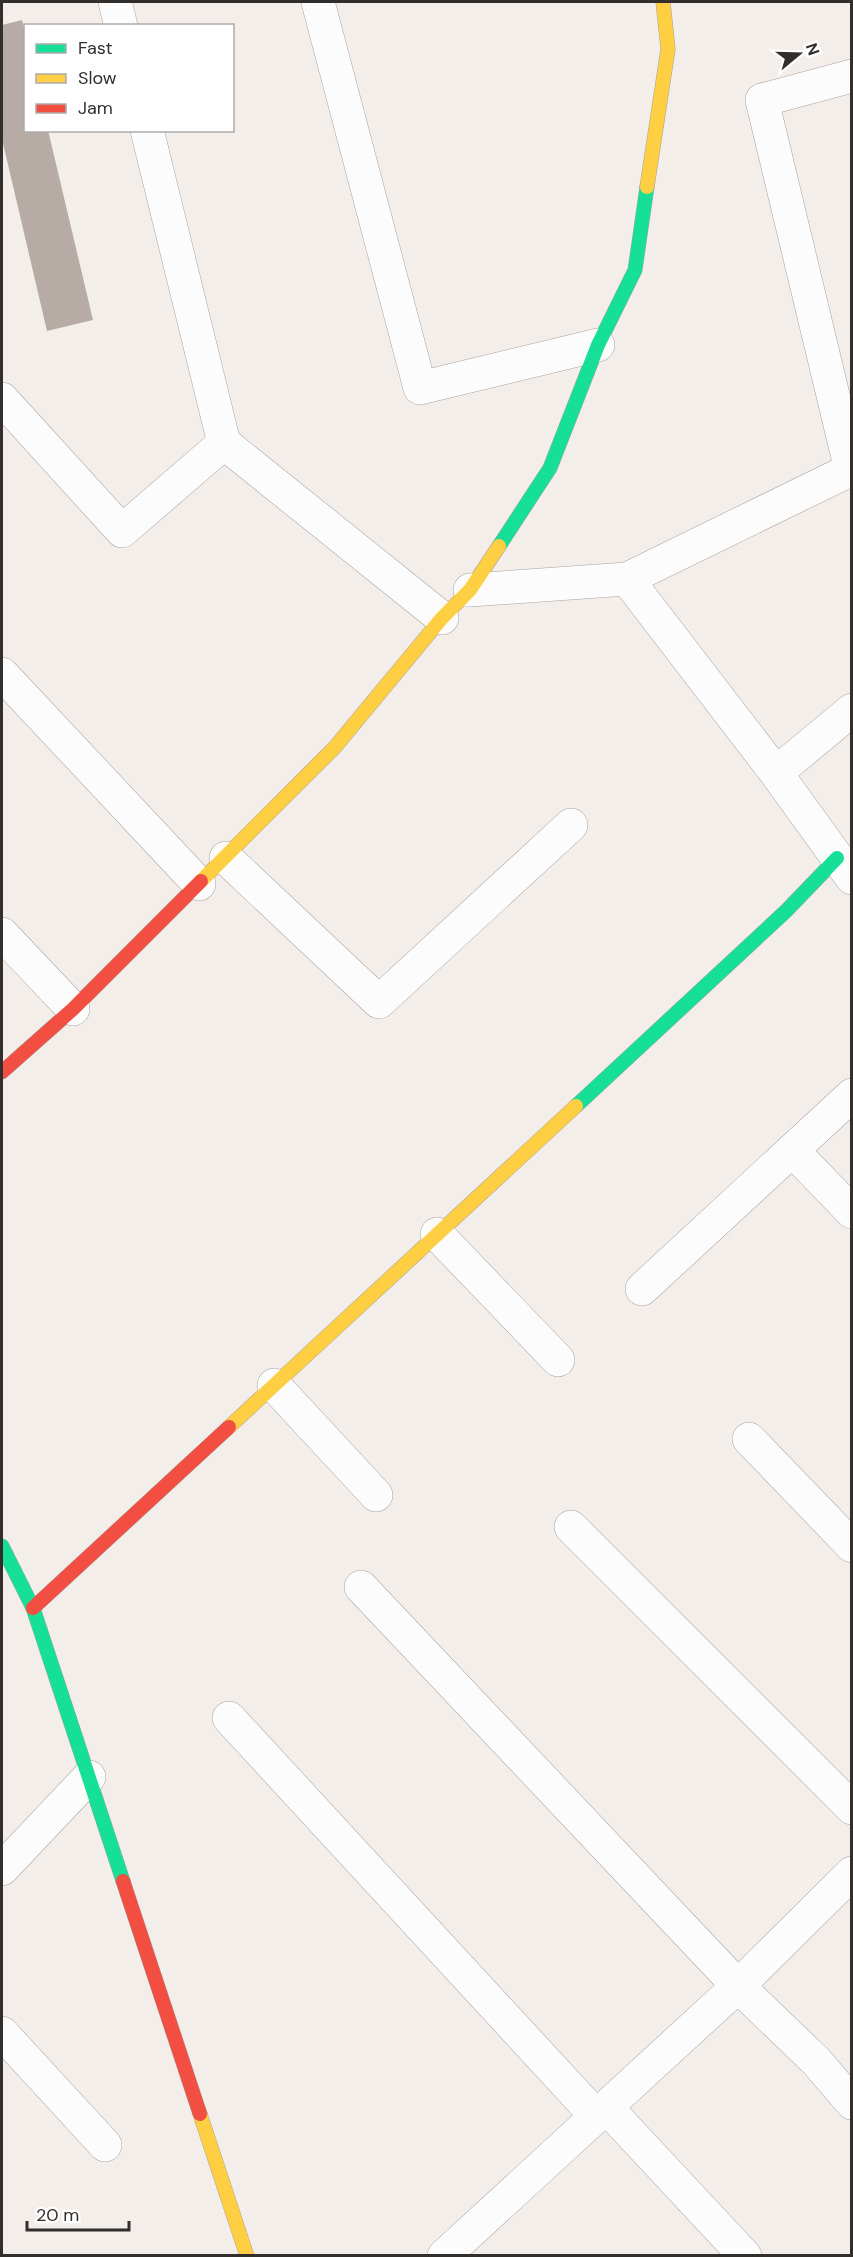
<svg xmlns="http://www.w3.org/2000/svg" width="853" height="2257" viewBox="0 0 853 2257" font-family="'DM Sans',sans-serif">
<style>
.building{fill:#b6aba5}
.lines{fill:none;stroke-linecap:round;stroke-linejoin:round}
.street-casing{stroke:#a8a3a0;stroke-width:34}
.fast-casing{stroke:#a8a3a0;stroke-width:15}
.slow-casing{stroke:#a8a3a0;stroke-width:15}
.jam-casing{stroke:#a8a3a0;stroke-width:15}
.street{stroke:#fdfcfc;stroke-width:33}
.fast{stroke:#16e098;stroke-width:14}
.slow{stroke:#ffcf43;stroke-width:14}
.jam{stroke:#f24e42;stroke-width:14}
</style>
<rect width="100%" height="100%" fill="#f4eeea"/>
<!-- building -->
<path class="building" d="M22 20 26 37V130H48L93 320 47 331 2 139V25Z"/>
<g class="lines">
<!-- street casing -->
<g class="street-casing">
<path id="street" d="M115 2 121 26
M318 2 420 388 598 345
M147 130 224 443 442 618
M2 399 122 531 224 443
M851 470 762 100 852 76
M627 579 776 773 852 878
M470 590 627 579 852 469
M2 674 199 884
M776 773 852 710
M226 858 379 1002 571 825
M2 934 73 1009
M792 1150 852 1212
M437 1234 558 1360
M642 1289 852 1095
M274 1385 376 1495
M749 1439 852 1546
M571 1527 852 1808
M361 1587 738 1986 816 2061 852 2103
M229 1718 596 2116
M2 1869 89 1777
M2 2033 105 2145
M606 2107 745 2256
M444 2256 738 1986 852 1873"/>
</g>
<!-- fast casing -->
<g class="fast-casing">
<path id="fast" d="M499 546 550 468 598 345 635 270 647 187
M576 1106 786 911 837 858
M2 1546 33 1608 123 1881"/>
</g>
<!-- slow casing -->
<g class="slow-casing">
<path id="slow" d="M647 187 668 49 663 2
M201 881 335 747 442 618 470 590 499 546
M229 1427 576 1106
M200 2114 247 2256"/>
</g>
<!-- jam casing -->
<g class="jam-casing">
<path id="jam" d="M2 1072 73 1009 201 881
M33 1608 229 1427
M123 1881 200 2114"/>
</g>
<!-- street -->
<use href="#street" class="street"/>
<!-- fast -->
<use href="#fast" class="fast"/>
<!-- slow -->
<use href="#slow" class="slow"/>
<!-- jam -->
<use href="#jam" class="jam"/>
</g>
<!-- border -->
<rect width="853" height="2257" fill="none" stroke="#322e2c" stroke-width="6"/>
<!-- legend -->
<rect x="24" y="24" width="210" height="108" fill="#ffffff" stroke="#adabab" stroke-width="1.5"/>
<rect x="36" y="44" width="30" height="9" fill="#16e098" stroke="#adabab" stroke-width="1.5"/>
<text x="78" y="54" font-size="18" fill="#322e2c">Fast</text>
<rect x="36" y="74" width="30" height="9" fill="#ffcf43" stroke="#adabab" stroke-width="1.5"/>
<text x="78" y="84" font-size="18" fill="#322e2c">Slow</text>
<rect x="36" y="104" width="30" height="9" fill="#f24e42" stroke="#adabab" stroke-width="1.5"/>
<text x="78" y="114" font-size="18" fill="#322e2c">Jam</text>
<!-- north arrow -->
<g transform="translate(799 54) rotate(71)" stroke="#ffffff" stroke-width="4.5" paint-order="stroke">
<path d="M0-4.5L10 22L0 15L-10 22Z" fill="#322e2c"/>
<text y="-9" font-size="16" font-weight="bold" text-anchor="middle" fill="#322e2c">N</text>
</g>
<!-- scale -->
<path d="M27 2221v9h102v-9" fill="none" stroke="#322e2c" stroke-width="3"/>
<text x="36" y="2221" font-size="18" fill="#322e2c" stroke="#ffffff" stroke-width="4.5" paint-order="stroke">20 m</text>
</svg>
